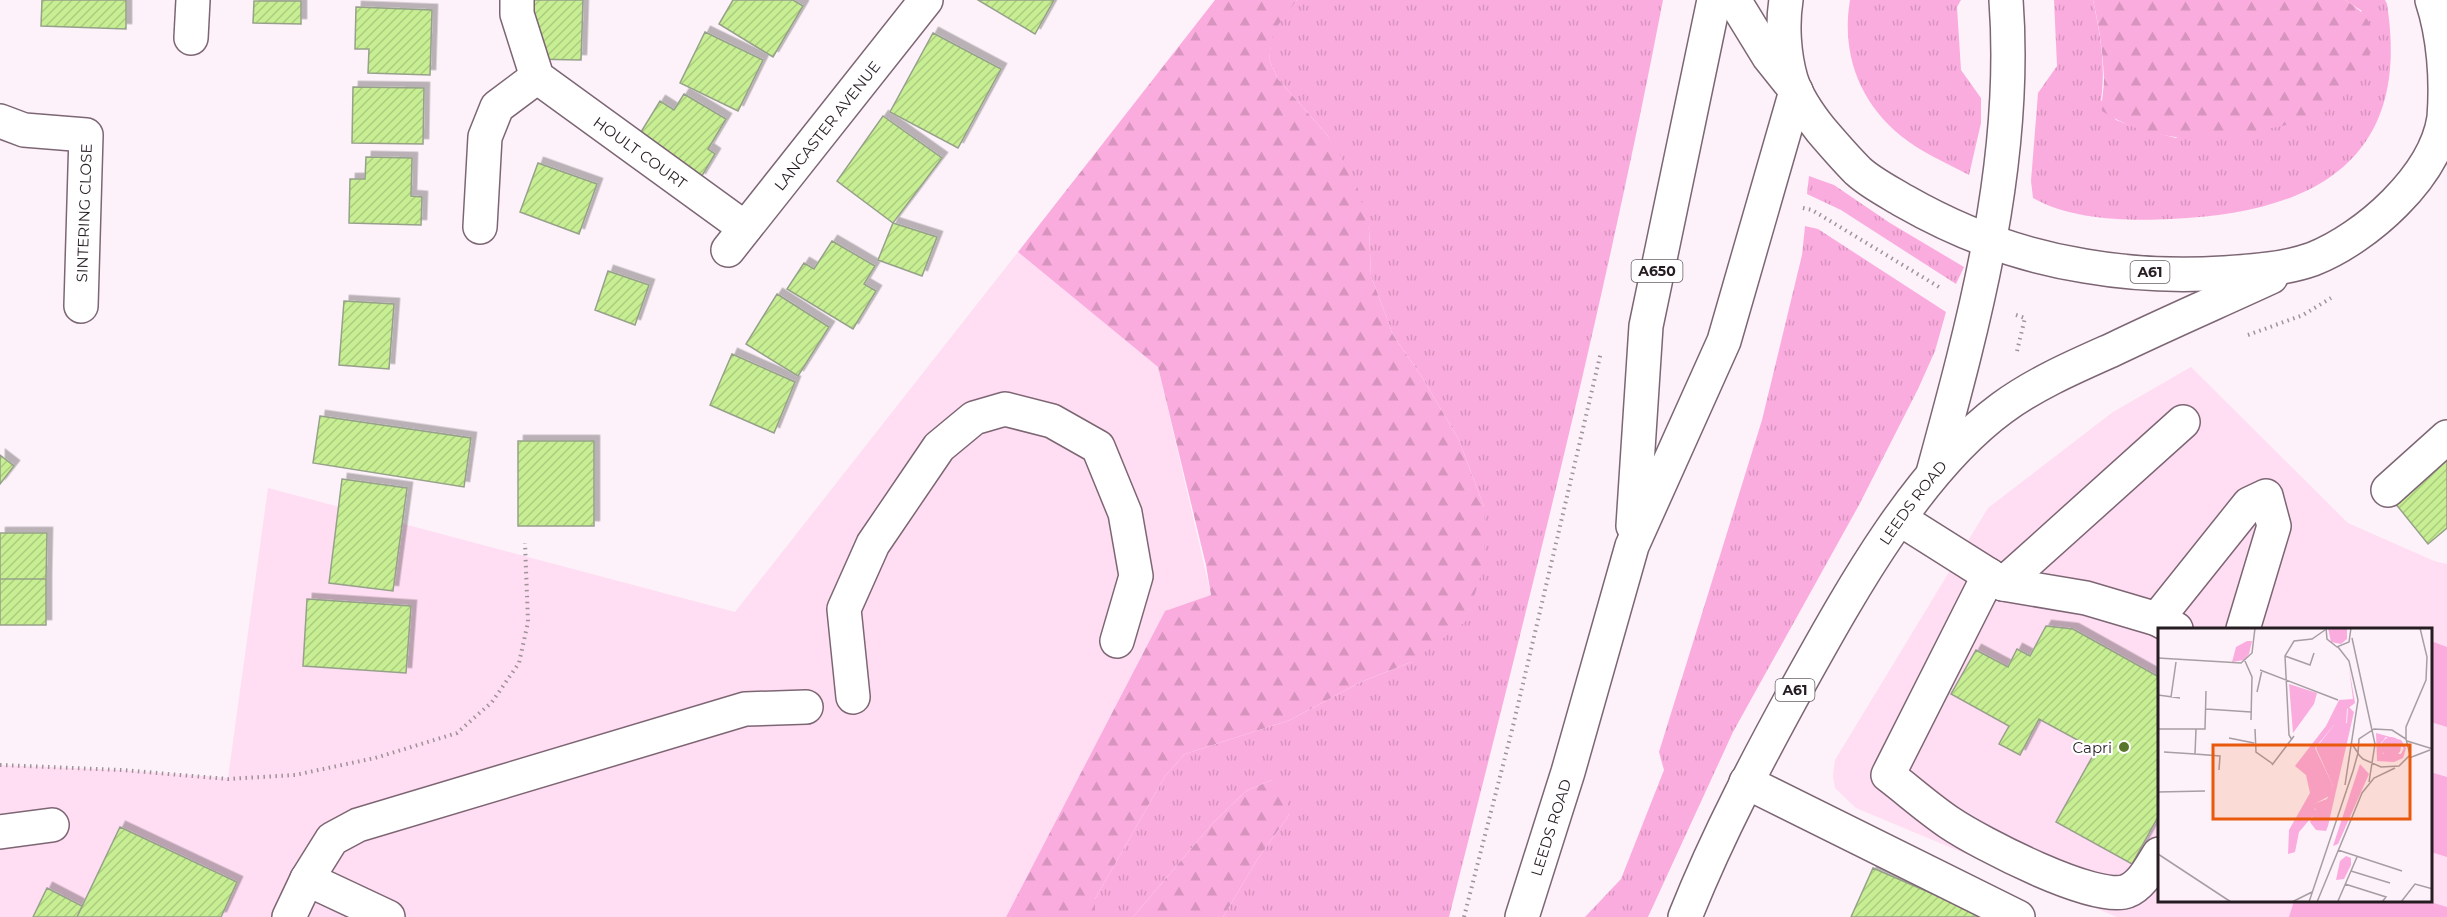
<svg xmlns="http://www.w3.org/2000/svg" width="2447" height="917" viewBox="0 0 2447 917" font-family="Montserrat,sans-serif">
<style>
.built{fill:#ffddf2;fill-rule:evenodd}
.grass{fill:url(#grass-tufts)}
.forest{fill:url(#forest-firs)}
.green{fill:#fbacdf}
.building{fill:url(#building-hatch);stroke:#96a18a;stroke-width:1.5;filter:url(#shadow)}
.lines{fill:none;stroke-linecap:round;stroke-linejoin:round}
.minor-casing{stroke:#7d6674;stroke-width:36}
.highway-casing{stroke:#7d6674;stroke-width:36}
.path{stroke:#9d9399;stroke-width:4;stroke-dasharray:1.5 4.5;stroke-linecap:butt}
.minor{stroke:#fff;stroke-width:33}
.highway{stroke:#fff;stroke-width:33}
.poi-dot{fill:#59762b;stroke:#fff;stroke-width:2}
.labels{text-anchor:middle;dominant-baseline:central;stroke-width:4.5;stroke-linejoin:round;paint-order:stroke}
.shield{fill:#fff;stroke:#676165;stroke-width:1.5}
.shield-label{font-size:14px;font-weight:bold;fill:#261d23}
.street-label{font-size:15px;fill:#261d23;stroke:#fff}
.poi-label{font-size:15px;fill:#261d23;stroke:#fff;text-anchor:end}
.inset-road{fill:none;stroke:#a79da3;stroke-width:1.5}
.view{fill:#e8590c;fill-opacity:0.15;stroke:#e8590c;stroke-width:3}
.inset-edge{fill:none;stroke:#261d23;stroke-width:3}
</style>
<defs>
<pattern id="grass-tufts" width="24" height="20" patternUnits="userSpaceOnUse" patternTransform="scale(1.5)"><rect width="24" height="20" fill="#fbacdf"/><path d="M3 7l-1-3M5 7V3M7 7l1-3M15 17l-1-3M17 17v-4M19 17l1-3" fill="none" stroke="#d794bf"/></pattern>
<pattern id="forest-firs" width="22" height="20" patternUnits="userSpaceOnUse" patternTransform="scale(1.5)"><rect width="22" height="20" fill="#fbacdf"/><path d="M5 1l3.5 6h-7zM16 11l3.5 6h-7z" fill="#d794bf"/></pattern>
<pattern id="building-hatch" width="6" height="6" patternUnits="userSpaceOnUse" patternTransform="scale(1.5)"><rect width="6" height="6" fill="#c7ee92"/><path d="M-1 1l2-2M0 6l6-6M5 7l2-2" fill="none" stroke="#abcc7e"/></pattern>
<filter id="shadow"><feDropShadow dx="5.5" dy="-5.5" stdDeviation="0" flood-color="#0004"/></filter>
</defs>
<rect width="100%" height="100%" fill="#fdf2f9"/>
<!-- built -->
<path class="built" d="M1018 252 1158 367 1211 595 1165 611 1006 917H0V765L122 770 228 778 268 488 735 612Z
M2191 367 2348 523 2434 561 2447 564V917H2117L1856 808 1835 788 1833 776 1835 760 1988 508 2113 412ZM2159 629H2430V900H2159Z"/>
<!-- grass -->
<path class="grass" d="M1297 0H1663C1604 308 1526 613 1449 917H1223L1257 860 1289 815 1272 780 1246 791 1213 823 1133 917H1095V899L1165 776 1185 754 1290 720 1361 682 1411 662 1484 507 1459 440 1422 377 1393 335 1371 276 1369 229 1328 136 1278 79 1269 60 1272 32Z
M1850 0H1961L1957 7 1961 70 1981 98V123L1969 175C1946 163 1921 152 1901 136 1859 102 1841 53 1850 0Z
M2054 0H2093C2100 33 2106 66 2101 100L2116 120 2141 129 2176 138 2362 11 2345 0H2385L2387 4C2412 163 2311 213 2171 219 2128 221 2071 220 2033 198L2031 181 2038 93 2057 66Z
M1809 176 1834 185 1890 223 1964 267 1956 284 1841 210 1807 194Z
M1805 226 1818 229 1946 312 1935 351 1918 389 1859 505 1733 732 1648 917H1585L1621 879 1664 770 1659 752 1762 420 1802 255Z"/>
<!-- forest -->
<path class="forest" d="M1215 0H1297L1273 32 1269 60 1278 79 1328 136 1356 182 1369 229 1371 276 1393 335 1422 377 1459 440 1484 507V565L1466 621 1411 662 1361 682 1290 720 1185 754 1165 776 1095 899V917H1006L1165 611 1211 595 1206 565 1158 367 1018 252Z
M2093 0H2345C2363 11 2373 22 2375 43 2362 67 2351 94 2328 110 2304 127 2205 141 2175 137 2150 134 2123 125 2102 111 2101 100 2104 90 2104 79 2103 52 2099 26 2093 0Z
M1272 780 1284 788 1289 815 1257 860 1223 917H1133L1213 823 1246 791Z"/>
<!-- green -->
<path class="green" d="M2431 641 2447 647V727L2431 722Z
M2430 772 2447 777V857L2431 852Z
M2427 901 2447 907V917H2289L2294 901Z"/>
<!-- building -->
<path class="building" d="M42 0H126V29L41 26Z
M531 0H583L581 60 529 59Z
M733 0H793L803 6 773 57 719 24Z
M978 0H1054L1035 34Z
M254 1H301V24L253 23Z
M356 7 432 10 430 75 368 73 369 49H355Z
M705 32 763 60 738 111 680 83Z
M933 33 1001 69 958 148 890 112Z
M353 87 424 88 423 144 352 143Z
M684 94 726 119 708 149 715 154 700 179 636 140 660 101 674 110Z
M883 116 942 158 893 223 837 181Z
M366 157 412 158 411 196 422 197 421 225 349 223 350 179H365Z
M538 163 597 184 579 234 520 212Z
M893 223 937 237 922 276 878 260Z
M832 241 875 266 864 284 876 291 853 329 787 289 804 263 814 269Z
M608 271 649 285 635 325 595 310Z
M777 294 829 327 798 376 746 344Z
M344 301 394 304 389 369 339 365Z
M732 354 795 382 774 433 710 405Z
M320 416 471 438 464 487 313 463Z
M518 441H594V526H518Z
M0 455 14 466 0 484Z
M2447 460V528L2428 544 2395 503Z
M342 479 407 488 393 591 329 583Z
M0 533H47L46 579H0Z
M0 579H46V625H0Z
M307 599 411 606 406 673 303 666Z
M2046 626 2073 629 2159 677V815L2132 864 2056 822 2096 750 2039 719 2020 755 1999 744 2009 726 1951 694 1976 650 2008 667 2017 649 2030 656Z
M120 827 237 882 221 917H77Z
M1873 868 1986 917H1851Z
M47 888 82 906 77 917H33Z"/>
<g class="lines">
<!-- minor casing -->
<g class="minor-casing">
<g id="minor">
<path id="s1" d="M517 0V14L537 77 745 228"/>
<path d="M191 38 193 0"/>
<path d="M0 121 24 130 86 135 81 306"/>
<path d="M480 227 485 137 497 107 537 77"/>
<path id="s2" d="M728 250 926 0"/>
<path d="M2388 490 2447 437"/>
<path d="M1900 519 2003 584 2086 598 2157 619 2176 629"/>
<path d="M1989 575 1888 775C1909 791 1929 809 1950 823 1978 842 2097 904 2127 891 2142 885 2150 868 2159 854"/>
<path d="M2003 584 2183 422"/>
<path d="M2157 619 2249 504 2266 496 2274 526 2243 629"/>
<path d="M853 697 844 609 873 544 939 447 974 418 1005 409 1052 421 1098 447 1125 513 1136 576 1117 641"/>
<path d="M1746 782 2018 917"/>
<path d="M0 832 52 825"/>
<path d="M307 879 388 917"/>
<path d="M289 917 307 879 332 839 358 825 745 709 806 707"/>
</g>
</g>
<!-- highway casing -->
<g class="highway-casing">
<g id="highway">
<path d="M1734 0 1769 57 1789 82"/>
<path d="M1786 0C1782 25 1784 55 1791 79 1797 98 1809 115 1821 130 1833 144 1845 158 1858 171 1871 183 1889 192 1904 201 1960 233 2021 256 2085 266 2131 274 2179 276 2224 273 2254 271 2285 269 2313 259 2366 238 2435 177 2444 118 2447 80 2444 36 2432 0"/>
<path d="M1933 473C1975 319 2018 161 2006 0"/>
<path d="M1633 526 1646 326 1714 0"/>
<path id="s3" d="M1522 917 1568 772 1632 546 1724 341 1796 91"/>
<path id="s4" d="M1685 917C1718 834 1760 755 1803 677 1853 587 1919 469 2002 408 2036 383 2076 366 2114 349 2166 324 2219 301 2271 277"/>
</g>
</g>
<!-- path -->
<path class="path" d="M1803 208 1812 210 1939 287
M2016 315 2025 318 2017 351
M2248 335 2303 315 2331 298
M0 765 122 770 228 779 295 775 375 758 457 733 492 702 519 663 528 622 525 543
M1464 917 1513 726 1601 352"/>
<!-- minor -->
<use href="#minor" class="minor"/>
<!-- highway -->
<use href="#highway" class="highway"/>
</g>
<!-- markers -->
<circle class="poi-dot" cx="2124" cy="747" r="6"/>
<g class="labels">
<!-- shield labels -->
<g class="shield">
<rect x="1631.5" y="260" width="51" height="22" rx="4.5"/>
<rect x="2130.5" y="261" width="39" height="22" rx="4.5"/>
<rect x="1775.5" y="679" width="39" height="22" rx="4.5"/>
</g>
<g class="shield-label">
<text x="1657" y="271">A650</text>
<text x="2150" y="272">A61</text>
<text x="1795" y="690">A61</text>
</g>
<!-- street labels -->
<g class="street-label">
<text stroke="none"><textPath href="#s2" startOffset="159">LANCASTER AVENUE</textPath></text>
<text stroke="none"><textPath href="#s1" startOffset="208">HOULT COURT</textPath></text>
<text transform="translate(84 213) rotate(-88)">SINTERING CLOSE</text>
<text stroke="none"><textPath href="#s4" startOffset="474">LEEDS ROAD</textPath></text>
<text stroke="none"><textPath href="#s3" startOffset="94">LEEDS ROAD</textPath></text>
</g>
<!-- poi labels -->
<g class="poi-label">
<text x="2112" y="747">Capri</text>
</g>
</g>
<!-- overview -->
<g transform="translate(2158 628)">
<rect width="274" height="274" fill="#fdf2f9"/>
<path d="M170 0H189V11L183 16 173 14ZM89 13H94L91 26 86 32 74 34 78 19ZM190 78 196 84 170 198 168 203 158 202 152 194 158 180 145 192 143 190 150 178 169 171 175 158 158 120 176 97 189 95ZM218 105 243 112 248 120 245 130 236 134 219 133ZM228 109 246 120 243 126H225L223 115ZM202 136 211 146 180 216 175 218Z" fill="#fbacdf" fill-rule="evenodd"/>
<path d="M191 40 197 75 189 81 188 98 176 97 157 120 175 158 173 167 149 180 144 193 155 181 159 183 141 204 137 224 130 226 131 202 152 165 148 147 137 138 168 98 181 72 195 71ZM223 119a10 10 0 1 1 20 0a10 10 0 1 1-20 0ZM188 228 193 230V237L186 251 178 252 182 233Z" fill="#fbacdf"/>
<path d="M131 56 159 65 156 76 135 105Z" fill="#fbacdf"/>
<path class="inset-road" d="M168 0 169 11 179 19 191 14 193 0M194 10 217 116 211 154M180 19 191 33 200 72 187 157M127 28 152 37 156 25M0 30 83 35 94 25 97 0M87 33 94 49 93 92M102 42 180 72M99 64 104 42M0 67 22 70M13 69 18 34M48 81 93 84M0 101H47L48 63M38 101 37 126 62 128 61 142M97 101 98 124 115 136M71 110 96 115M248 111V99L268 52 269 29 262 0M134 112 131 107 127 28 136 13 154 11 167 2M249 113 275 121M6 124 37 126M251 130 272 122M114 137 136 108M0 164 47 163M180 222 244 243M0 226 73 274M193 243 232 255M187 256 228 269 224 274M180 273 199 229M134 274 154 264M151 274 195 143 200 125 201 111 216 101 234 102 248 111 252 127 241 138 223 139 205 131 201 127 200 125 196 119 193 115M159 274 204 165 216 150 237 140M243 274 257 256 275 261"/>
<path class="view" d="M55 117H252V191H55Z"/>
<rect width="274" height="274" class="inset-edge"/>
</g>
</svg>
